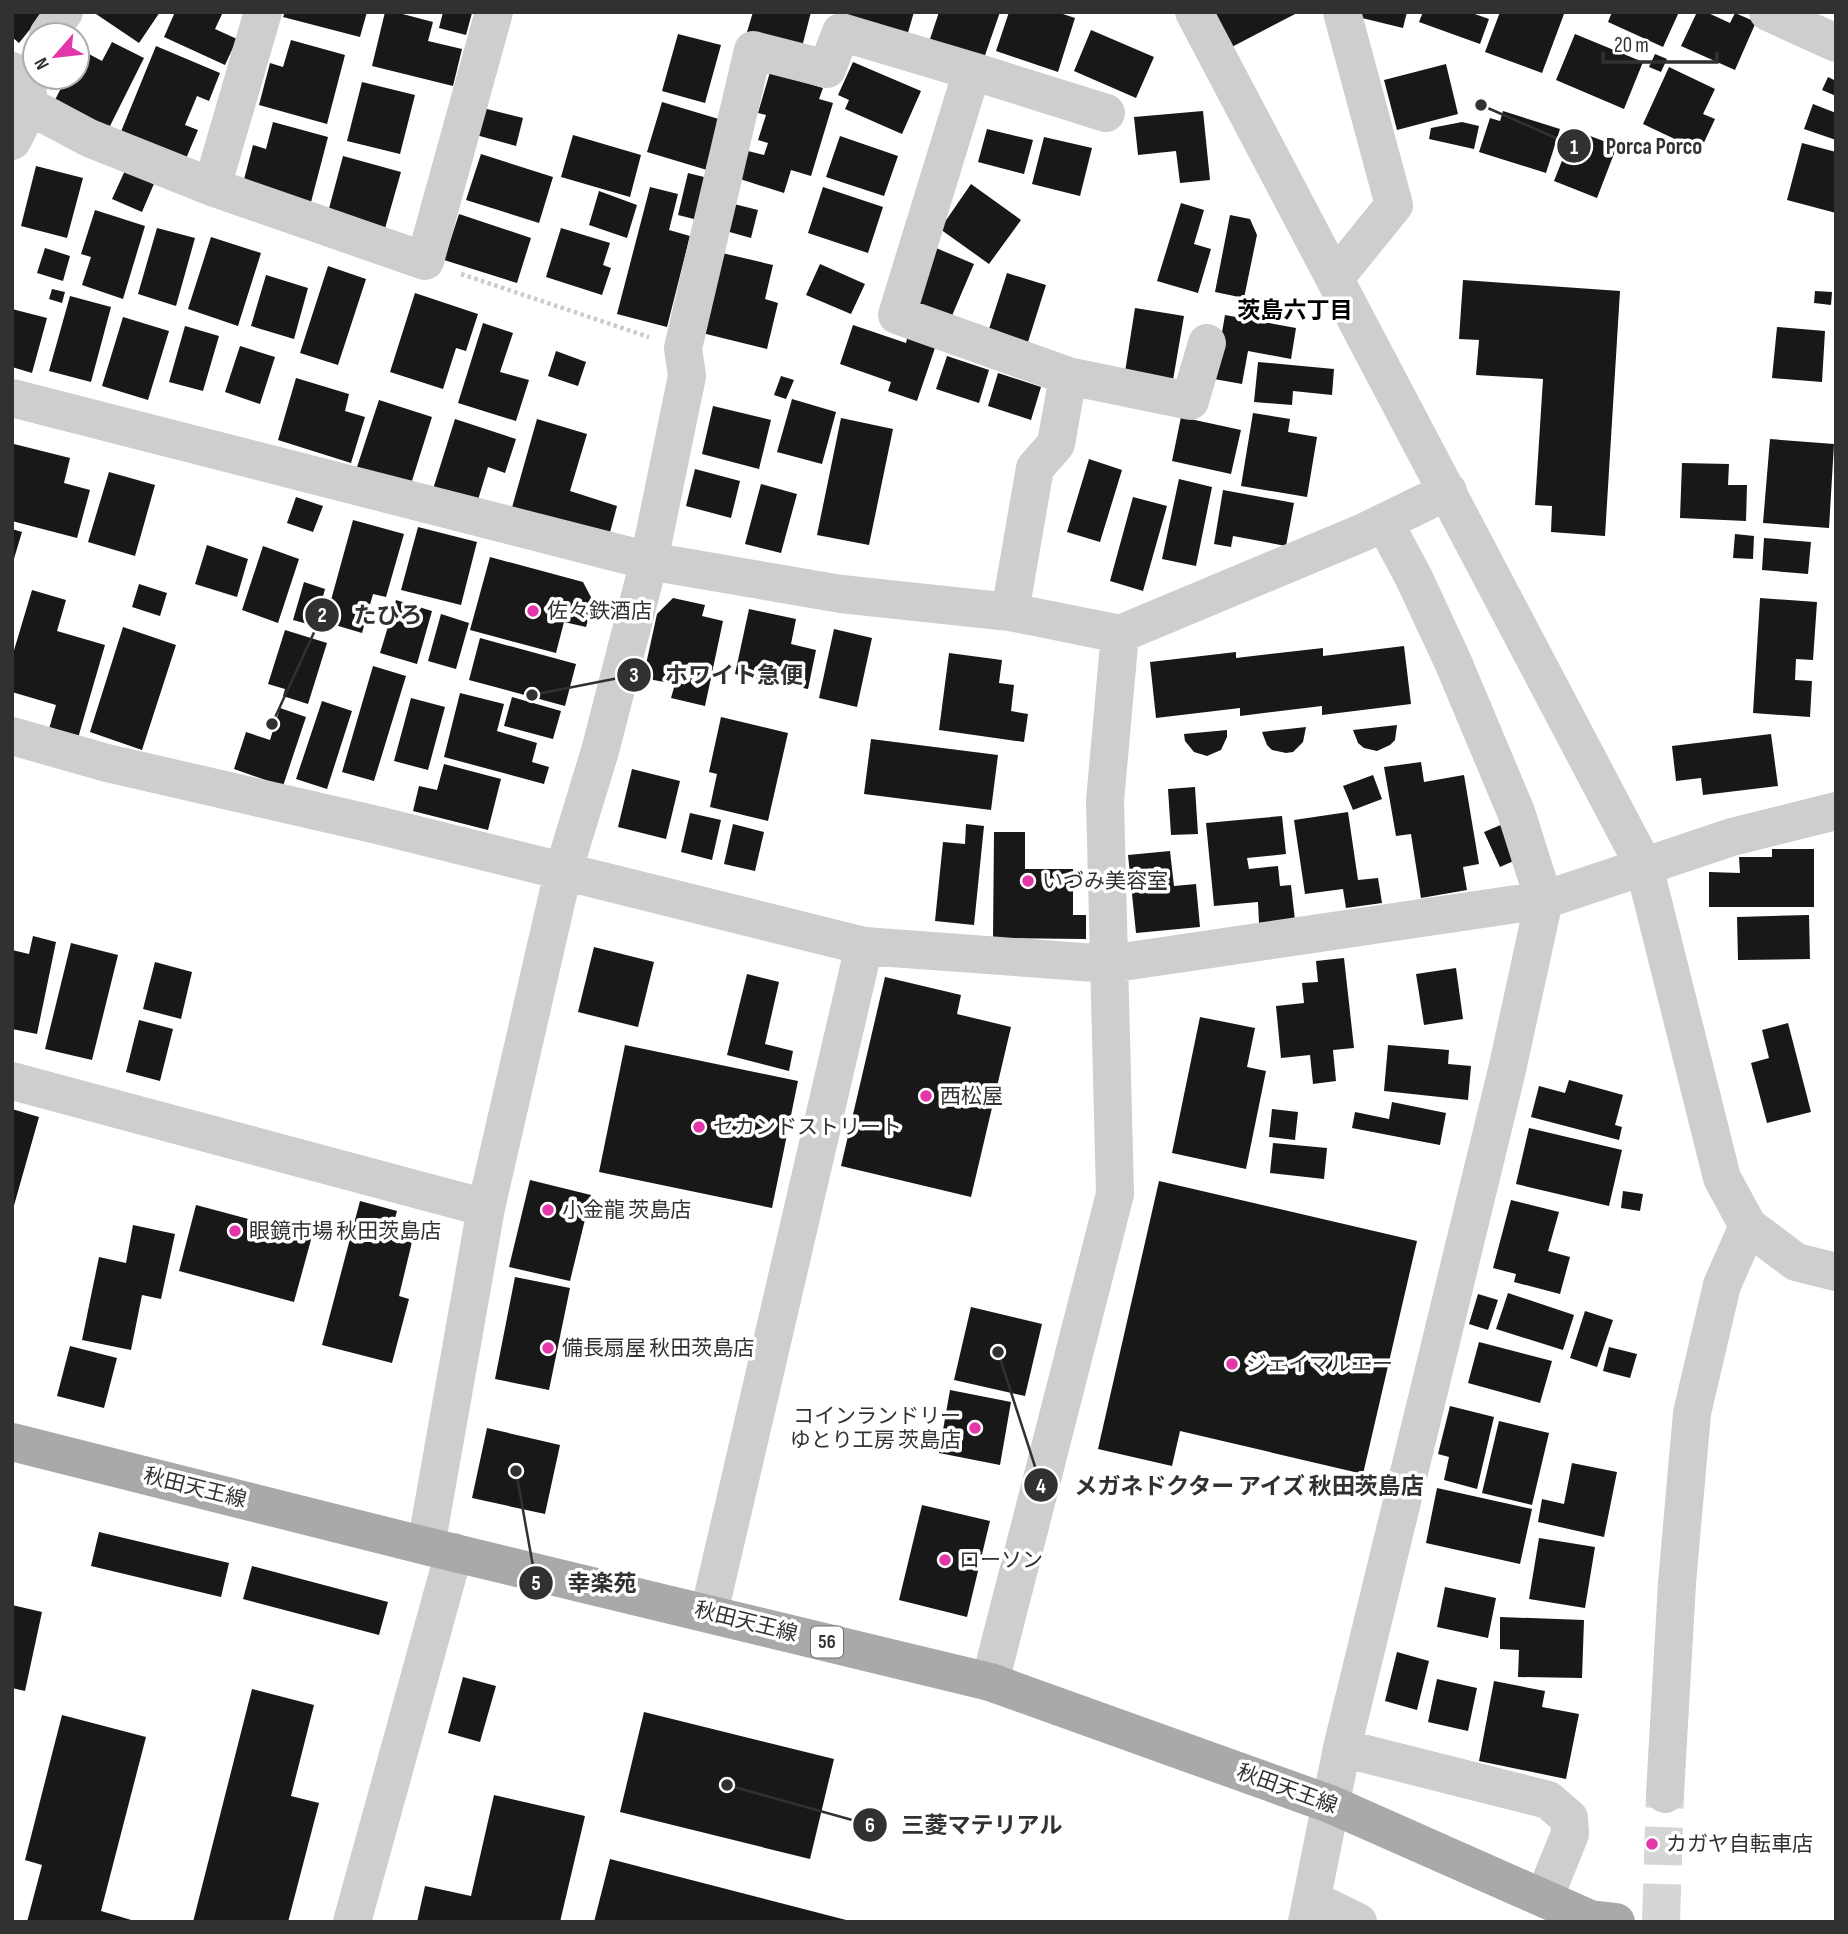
<svg xmlns="http://www.w3.org/2000/svg" width="1848" height="1934" viewBox="0 0 1848 1934" font-family="'Sofia Sans Condensed','Noto Sans JP',sans-serif">
<style>
.building{fill:#181818}
.lines{fill:none;stroke-linecap:round;stroke-linejoin:round}
.minor-tunnel{stroke:#d6d6d6;stroke-width:38;stroke-dasharray:38 19;stroke-linecap:butt}
.path{stroke:#cbcbcb;stroke-width:4.5;stroke-dasharray:3.5 3.5;stroke-linecap:butt}
.minor{stroke:#cecece;stroke-width:38}
.major{stroke:#a9a9a9;stroke-width:38}
.poi-dot{fill:#e337a9;stroke:#fff;stroke-width:2.5}
.labels{text-anchor:middle;dominant-baseline:central;stroke-width:7;stroke-linejoin:round;paint-order:stroke}
.shield{fill:#fff;stroke:#6f6f6f;stroke-width:2}
.shield-label{font-size:19px;font-weight:bold;fill:#313131}
.poi-label{font-size:21px;fill:#313131;stroke:#fff;text-anchor:start}
.street-label{font-size:21px;fill:#313131;stroke:#fff}
.neighbourhood-label{font-size:23px;font-weight:bold;fill:#000;stroke:#fff}
.leader{fill:none;stroke:#313131;stroke-width:2.5}
.callout-dot{fill:#313131;stroke:#fff;stroke-width:2.5}
.mark-label{font-size:21px;text-anchor:middle;font-weight:bold;fill:#fff}
.callout-label{font-size:23px;text-anchor:middle;font-weight:bold;fill:#313131;stroke:#fff;stroke-width:7;stroke-linejoin:round;paint-order:stroke}
</style>
<rect width="100%" height="100%" fill="#fff"/>
<!-- building -->
<path class="building" d="M12 12H44L19 43 12 37Z
M93 12H160L139 43Z
M175 12H223L215 29 237 39 225 65 164 37Z
M285 12H367L360 37 283 17Z
M385 12H395L433 22 428 41 462 49 453 86 372 66Z
M443 12 472 13 466 35 439 28Z
M753 12H811L802 47 747 32Z
M838 12H914L907 36 837 14Z
M939 12H1000L983 61 929 42Z
M1009 12H1057L1075 18 1058 72 996 51Z
M1206 12H1299L1226 50Z
M1359 12H1407L1403 28 1362 18Z
M1423 12H1469L1489 19 1480 44 1419 22Z
M1500 12 1564 14 1542 73 1485 52Z
M1612 12H1679L1663 47 1608 22Z
M1697 12H1706L1730 23 1735 13 1756 22 1735 70 1681 46Z
M1091 30 1154 57 1136 98 1074 71Z
M678 34 721 45 705 103 662 91Z
M1575 34 1643 62 1624 109 1556 80Z
M291 40 345 55 327 124 259 105 270 63 283 67Z
M112 42 144 58 109 128 55 100 65 80 72 84 77 77 87 53 102 61Z
M156 46 220 73 209 101 197 96 185 125 198 130 185 161 120 134Z
M1655 54 1667 59 1661 72 1649 67Z
M853 62 921 91 902 134 845 109 849 100 838 95Z
M1446 64 1458 114 1397 130 1384 80Z
M1669 67 1715 89 1703 114 1715 119 1700 151 1643 124Z
M770 72 823 88 819 99 833 103 811 176 791 170 784 193 740 179 748 151 764 155 768 143 758 140 766 115 758 113Z
M1828 77 1836 81V96L1822 90Z
M362 82 415 95 400 154 347 141Z
M662 102 722 120 707 170 647 152Z
M1813 104 1836 113V140L1804 129Z
M483 108 523 118 516 146 476 135Z
M1203 111 1210 180 1180 183 1176 151 1138 155 1134 117Z
M1503 111 1560 129 1546 173 1479 152 1490 118 1500 121Z
M273 122 328 137 310 206 242 187 253 145 266 149Z
M1462 122 1479 126 1474 149 1429 139 1431 128Z
M987 129 1033 140 1024 174 978 162Z
M1574 130 1617 146 1597 198 1554 181Z
M573 135 641 155 630 197 561 177Z
M840 136 898 156 884 196 826 177Z
M1044 137 1092 148 1080 196 1032 184Z
M1802 143 1836 152V213L1787 200Z
M481 154 553 177 539 223 466 200Z
M343 156 401 172 384 232 327 216Z
M36 166 83 178 67 238 21 226Z
M127 166 156 179 142 212 112 199Z
M688 173 708 178 698 220 678 215Z
M971 184 1021 220 989 264 940 229Z
M650 187 678 194 669 230 690 236 667 327 617 314Z
M823 187 883 207 868 253 808 233Z
M599 191 637 205 627 238 589 225Z
M1181 203 1204 210 1194 244 1211 249 1198 293 1157 281Z
M734 204 758 210 751 238 726 231Z
M95 210 145 226 123 299 82 285 91 257 81 254Z
M459 214 531 238 517 283 444 260Z
M1230 215 1250 219 1257 235 1244 298 1215 292Z
M157 228 195 238 176 306 138 294Z
M561 228 610 243 603 265 611 268 602 295 546 277Z
M211 237 261 253 238 326 188 309Z
M45 248 70 256 63 281 37 273Z
M936 248 974 264 951 318 914 303Z
M718 252 773 265 765 299 778 303 767 349 698 332Z
M820 264 865 284 851 314 806 295Z
M328 266 366 279 338 365 300 353Z
M1007 273 1046 285 1028 342 989 329Z
M266 275 308 288 294 339 251 326Z
M1463 280 1620 291 1605 536 1551 532 1552 506 1535 505 1543 379 1476 375 1479 340 1459 339Z
M52 289 65 292 62 303 49 299Z
M1815 291 1832 292 1831 305 1814 303Z
M415 293 478 314 466 351 456 348 443 389 390 372Z
M70 296 111 307 91 382 49 371Z
M1135 308 1184 316 1173 380 1125 372Z
M12 309 47 318 32 373 12 367Z
M1225 315 1296 328 1291 359 1248 351 1242 384 1214 379Z
M123 317 169 331 148 400 102 386Z
M483 323 513 333 500 372 529 380 516 421 458 403Z
M853 325 906 343 908 335 936 345 917 401 888 391 891 382 840 364Z
M185 326 219 336 203 391 169 382Z
M1777 327 1825 331 1822 382 1772 378Z
M240 346 275 357 260 404 225 392Z
M556 351 586 362 578 386 548 376Z
M947 356 989 370 979 403 936 389Z
M1258 362 1334 369 1332 395 1293 391 1292 405 1254 402Z
M998 373 1041 387 1031 420 988 406Z
M781 376 794 380 786 399 774 395Z
M296 378 349 394 345 411 365 417 351 463 278 440Z
M792 399 836 412 822 464 777 452Z
M379 400 432 417 411 484 357 467Z
M713 406 771 420 759 469 702 454Z
M1253 413 1290 419 1288 432 1317 437 1307 497 1241 486Z
M1181 417 1241 430 1231 474 1172 461Z
M841 418 893 429 869 545 817 535Z
M455 419 516 439 505 473 488 467 477 503 433 489Z
M537 419 587 434 570 491 617 506 608 540 511 511Z
M1770 439 1834 444 1829 528 1763 523Z
M14 444 70 458 64 483 90 490 77 538 12 521Z
M1089 459 1122 470 1100 542 1067 532Z
M1682 463 1729 464 1728 485H1747L1746 521 1680 518Z
M695 469 740 481 731 518 686 506Z
M109 472 155 485 135 556 88 542Z
M1179 479 1212 487 1196 566 1162 559Z
M761 484 797 494 781 553 745 544Z
M1223 490 1294 503 1286 546 1233 536 1231 547 1214 544Z
M296 497 323 506 313 532 287 523Z
M1133 497 1167 506 1143 591 1110 581Z
M353 520 404 534 386 597 373 594 362 633 325 622Z
M418 527 477 542 461 605 401 590Z
M12 529 22 532 13 562H12Z
M1735 534 1754 536 1753 559 1733 558Z
M1764 538 1811 542 1808 574 1762 570Z
M207 545 248 559 237 597 195 584Z
M263 546 299 559 278 623 242 610Z
M490 557 583 582 593 601 586 627 564 622 556 653 470 630Z
M304 582 325 589 315 626 293 620Z
M139 584 167 593 160 616 132 607Z
M32 590 66 600 57 631 105 645 78 738 49 729 56 705 12 692V657Z
M673 598 705 605 702 616 723 621 705 706 671 698 675 684 643 678 657 614Z
M1760 598 1817 602 1813 660 1796 659 1795 680 1812 681 1810 717 1753 713Z
M396 600 432 611 417 664 380 653Z
M749 609 796 619 791 644 816 650 808 689 735 674Z
M441 614 469 623 456 669 428 661Z
M123 627 176 645 142 750 90 732Z
M834 629 872 638 857 707 819 698Z
M285 630 327 643 308 704 283 696 285 689 268 684Z
M480 638 576 664 565 706 469 680Z
M1404 646 1411 704 1322 715V706L1240 716V708L1156 718 1150 662 1236 652V658L1323 648V656Z
M949 653 1002 660 999 683 1014 685 1011 711 1028 714 1024 742 939 730Z
M373 666 406 676 374 781 342 772Z
M460 693 504 704 497 731 537 743 532 762 549 767 544 784 444 757Z
M512 697 561 711 553 739 504 726Z
M411 698 445 707 428 770 394 761Z
M322 701 352 711 327 789 296 779Z
M280 708 306 717 283 786 234 769 246 732 270 740Z
M721 717 788 733 768 821 710 807 717 774 709 772Z
M1397 725 1395 740 1390 745 1377 751 1364 748 1358 743 1353 730Z
M1306 727 1303 742 1293 752 1286 753 1272 750 1267 745 1262 732Z
M1227 730V737L1221 750 1207 756 1194 752 1185 741 1184 734Z
M1771 734 1778 786 1703 795 1701 778 1676 781 1672 746Z
M871 739 998 755 991 810 864 794Z
M1421 762 1424 782 1464 775 1479 864 1463 867 1467 890 1421 898 1411 834 1396 836 1384 767Z
M444 764 501 779 488 830 413 811 419 786 437 790Z
M632 769 680 781 666 839 618 827Z
M1373 775 1382 799 1353 810 1343 786Z
M1195 787 1198 834 1171 835 1168 789Z
M1348 812 1358 880 1378 878 1382 903 1346 908 1343 889 1305 894 1294 820Z
M690 813 721 820 712 860 681 852Z
M1282 816 1286 854 1247 858 1249 869 1278 866 1280 886 1291 885 1295 920 1259 923 1258 902 1214 906 1206 823Z
M733 824 764 832 755 871 724 864Z
M966 824 984 826 974 925 935 921 943 842 965 844Z
M1503 824 1518 859 1500 867 1484 832Z
M994 832H1025V869H1073V915H1086V939L993 938Z
M1772 849H1814V907H1709V872L1740 873 1739 857H1772Z
M1170 851 1174 886 1196 884 1200 927 1136 933 1128 855Z
M1809 915 1810 959 1738 960 1737 917Z
M33 936 56 942 37 1034 12 1029V950L29 954Z
M71 943 118 955 92 1060 45 1049Z
M594 947 654 962 638 1027 578 1012Z
M1344 958 1354 1048 1333 1050 1336 1081 1313 1084 1310 1055 1281 1058 1276 1006 1304 1003 1302 983 1318 982 1316 961Z
M155 962 192 972 181 1019 143 1009Z
M1456 968 1463 1019 1424 1025 1416 974Z
M747 974 779 982 765 1044 793 1051 789 1071 727 1055Z
M885 977 961 995 957 1014 1011 1027 971 1197 841 1166Z
M1200 1017 1255 1028 1247 1067 1266 1071 1246 1169 1172 1153Z
M139 1020 173 1029 160 1081 126 1072Z
M1788 1023 1811 1112 1767 1123 1751 1063 1769 1058 1762 1030Z
M625 1045 798 1081 772 1208 599 1172Z
M1388 1045 1449 1050 1448 1064 1471 1066 1468 1100 1384 1091Z
M1569 1080 1623 1095 1615 1125 1622 1127 1619 1140 1531 1117 1539 1086 1565 1093Z
M1392 1102 1446 1113 1440 1145 1352 1128 1355 1112 1389 1119Z
M12 1109 39 1117 13 1209H12Z
M1272 1109 1298 1112 1295 1140 1269 1137Z
M1529 1128 1622 1150 1609 1206 1516 1184Z
M1273 1143 1327 1148 1324 1179 1270 1173Z
M530 1180 591 1195 570 1281 509 1267Z
M1159 1181 1417 1241 1363 1474 1180 1431 1172 1466 1098 1449Z
M1623 1191 1643 1194 1640 1211 1621 1208Z
M1511 1200 1559 1212 1548 1251 1570 1257 1560 1294 1514 1282 1516 1274 1493 1268Z
M360 1201 397 1211 390 1237 412 1242 399 1296 409 1299 392 1363 322 1345Z
M196 1205 312 1236 294 1302 179 1271Z
M133 1225 175 1234 161 1299 142 1295 131 1350 82 1340 99 1257 126 1263Z
M515 1277 570 1288 549 1390 495 1379Z
M1508 1293 1574 1315 1563 1350 1496 1329Z
M1478 1294 1498 1300 1488 1330 1469 1324Z
M971 1307 1042 1324 1025 1396 954 1380Z
M1585 1311 1613 1320 1597 1367 1570 1358Z
M1479 1342 1552 1361 1540 1403 1468 1383Z
M70 1346 117 1358 104 1408 57 1396Z
M1609 1347 1637 1354 1630 1378 1603 1371Z
M950 1390 1011 1402 1000 1465 939 1453Z
M1450 1406 1494 1417 1477 1489 1444 1480 1449 1457 1438 1454Z
M1499 1421 1549 1433 1532 1505 1482 1493Z
M487 1428 560 1445 545 1514 472 1498Z
M1572 1463 1617 1472 1604 1537 1538 1522 1542 1499 1564 1504Z
M1437 1488 1532 1509 1520 1564 1426 1543Z
M922 1505 990 1521 967 1617 899 1600Z
M99 1532 229 1563 221 1597 91 1566Z
M1539 1538 1595 1547 1585 1608 1529 1599Z
M252 1566 388 1602 379 1635 243 1599Z
M1445 1587 1496 1598 1488 1638 1437 1627Z
M12 1605 42 1612 25 1691 12 1688Z
M1500 1617 1584 1620 1582 1678 1518 1677 1519 1650 1500 1649Z
M1397 1652 1429 1661 1417 1710 1385 1701Z
M463 1677 496 1686 480 1742 448 1733Z
M1437 1679 1477 1688 1468 1731 1428 1722Z
M1494 1681 1545 1691 1542 1707 1579 1714 1566 1779 1479 1761Z
M252 1689 314 1705 291 1796 319 1803 288 1922H193Z
M644 1712 834 1759 810 1859 620 1812Z
M62 1715 146 1737 101 1911 138 1922H27L42 1865 25 1860Z
M494 1795 585 1816 560 1922H417L425 1886 471 1896Z
M610 1859 850 1921V1922H594Z"/>
<g class="lines">
<!-- minor-tunnel -->
<path class="minor-tunnel" d="M1661 1922 1665 1794"/>
<!-- path -->
<path class="path" d="M461 274 649 337"/>
<!-- minor -->
<path class="minor" d="M263 12 212 187 425 261 494 12
M1194 12 1644 866 1722 1178 1748 1226 1796 1262 1836 1272
M1768 12 1836 43
M48 35 64 12
M12 71C41 96 26 113 12 141
M972 71 1106 113
M29 106 89 138 212 187
M1335 278 1394 205 1342 12
M1068 376 1190 401 1207 343
M12 398 649 561 841 594 1010 612 1120 634 1364 532 1448 491
M12 736 107 763 377 825 864 946 1109 964 1544 900 1732 837 1836 811
M12 1081 486 1208
M426 1546 486 1208 563 872 600 751 649 561 687 376 683 348 753 50 827 69 841 32 972 71 897 315 1068 376 1056 444 1035 468 1010 612
M709 1613 864 946
M990 1682 1115 1194 1105 801 1120 634
M1342 1748 1548 1800 1569 1818 1570 1834 1544 1898
M1665 1794 1677 1583 1692 1413 1722 1285 1748 1226
M1313 1900 1358 1922
M352 1922 454 1552
M1307 1922 1342 1748 1507 1070 1544 900 1516 812 1453 662 1414 578 1384 522"/>
<!-- major -->
<path class="major" d="M12 1442 426 1546 990 1682 1330 1804 1590 1919 1616 1922"/>
</g>
<!-- markers -->
<g class="poi-dot">
<circle cx="533" cy="611" r="7"/>
<circle cx="1028" cy="881" r="7"/>
<circle cx="926" cy="1096" r="7"/>
<circle cx="699" cy="1127" r="7"/>
<circle cx="548" cy="1210" r="7"/>
<circle cx="235" cy="1231" r="7"/>
<circle cx="548" cy="1348" r="7"/>
<circle cx="1232" cy="1364" r="7"/>
<circle cx="975" cy="1428" r="7"/>
<circle cx="945" cy="1560" r="7"/>
<circle cx="1652" cy="1844" r="7"/>
</g>
<g class="labels">
<!-- shield labels -->
<rect class="shield" x="811" y="1626.5" width="32" height="31" rx="5"/>
<g class="shield-label">
<text x="827" y="1642">56</text>
</g>
<!-- poi labels -->
<g class="poi-label">
<text x="547" y="611">佐々鉄酒店</text>
<text x="1042" y="881">いづみ美容室</text>
<text x="940" y="1096">西松屋</text>
<text x="713" y="1127">セカンドストリート</text>
<text x="562" y="1210">小金龍 茨島店</text>
<text x="249" y="1231">眼鏡市場 秋田茨島店</text>
<text x="562" y="1348">備長扇屋 秋田茨島店</text>
<text x="1246" y="1364">ジェイマルエー</text>
<text x="961" y="1416" text-anchor="end">コインランドリー<tspan x="961" dy="24">ゆとり工房 茨島店</tspan></text>
<text x="959" y="1560">ローソン</text>
<text x="1666" y="1844">カガヤ自転車店</text>
</g>
<!-- street labels -->
<g class="street-label">
<text transform="translate(195 1488) rotate(14)">秋田天王線</text>
<text transform="translate(746 1622) rotate(14)">秋田天王線</text>
<text transform="translate(1287 1789) rotate(20)">秋田天王線</text>
</g>
<!-- neighbourhood labels -->
<g class="neighbourhood-label">
<text x="1295" y="311">茨島六丁目</text>
</g>
</g>
<!-- callouts -->
<path class="leader" d="M1481 105L1574 146M272 724L322 615M532 695L634 675M998 1352L1041 1485M516 1471L536 1583M727 1785L870 1825"/>
<g class="callout-dot">
<circle cx="1481" cy="105" r="7"/>
<circle cx="272" cy="724" r="7"/>
<circle cx="532" cy="695" r="7"/>
<circle cx="998" cy="1352" r="7"/>
<circle cx="516" cy="1471" r="7"/>
<circle cx="727" cy="1785" r="7"/>
<circle cx="1574" cy="146" r="18"/>
<circle cx="322" cy="615" r="18"/>
<circle cx="634" cy="675" r="18"/>
<circle cx="1041" cy="1485" r="18"/>
<circle cx="536" cy="1583" r="18"/>
<circle cx="870" cy="1825" r="18"/>
</g>
<g class="mark-label">
<text x="1574" y="154">1</text>
<text x="322" y="622">2</text>
<text x="634" y="682">3</text>
<text x="1041" y="1493">4</text>
<text x="536" y="1590">5</text>
<text x="870" y="1832">6</text>
</g>
<g class="callout-label">
<text x="1654" y="154">Porca Porco</text>
<text x="388" y="623">たひろ</text>
<text x="734" y="683">ホワイト急便</text>
<text x="1249" y="1494">メガネドクター アイズ 秋田茨島店</text>
<text x="602" y="1591">幸楽苑</text>
<text x="982" y="1833">三菱マテリアル</text>
</g>
<!-- border -->
<rect width="1848" height="1934" fill="none" stroke="#313131" stroke-width="28"/>
<!-- north arrow -->
<g transform="translate(56 56) rotate(242)"><circle r="33" fill="#ffffff" stroke="#adadad" stroke-width="2"/>
<path d="M0-5L12 26L0 18L-12 26Z" fill="#e337a9"/>
<text y="-10" font-size="19" font-weight="bold" text-anchor="middle" fill="#313131">N</text>
</g>
<!-- scale -->
<path d="M1603 52v10h114v-10" fill="none" stroke="#313131" stroke-width="3.5"/>
<text x="1614" y="52" font-size="21" fill="#313131" stroke="#ffffff" stroke-width="5" paint-order="stroke">20 m</text>
</svg>
